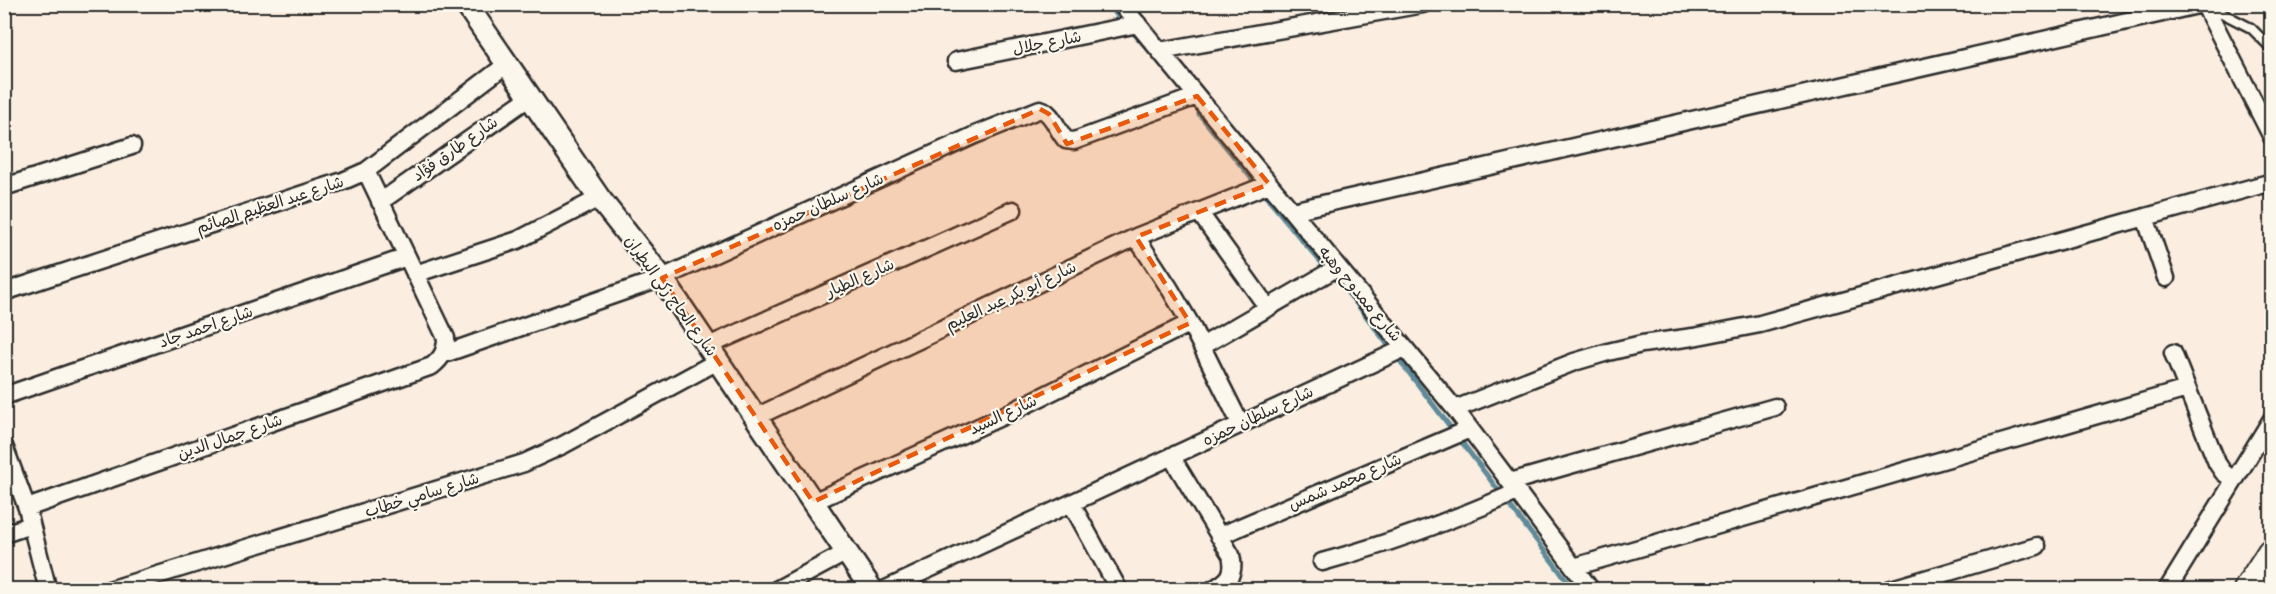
<svg xmlns="http://www.w3.org/2000/svg" width="2276" height="594" viewBox="0 0 2276 594" font-family="Pangolin,'Playpen Sans Arabic',sans-serif">
<style>
.lines{fill:none;stroke-linecap:round;stroke-linejoin:round}
.stream{stroke:#5f8a99;stroke-width:5}
.service-casing{stroke:#2b2b2b;stroke-width:13}
.minor-casing{stroke:#2b2b2b;stroke-width:21}
.tertiary-casing{stroke:#2b2b2b;stroke-width:26}
.motorway-casing{stroke:#2b2b2b;stroke-width:34}
.service{stroke:#fbf7ec;stroke-width:8}
.minor{stroke:#fbf7ec;stroke-width:16}
.tertiary{stroke:#fbf7ec;stroke-width:21}
.motorway{stroke:#fbf7ec;stroke-width:30}
.marked{fill:#e8590c;fill-opacity:0.2;stroke:#e8590c;stroke-width:4.5;stroke-dasharray:12 8;stroke-linejoin:round}
.labels{text-anchor:middle;dominant-baseline:central;stroke-width:4.5;stroke-linejoin:round;paint-order:stroke}
.street-label{font-size:16px;fill:#2b2b2b;stroke:#fbf7ec}
</style>
<rect width="100%" height="100%" fill="#fbeee0"/>
<filter id="ink" filterUnits="userSpaceOnUse"><feTurbulence type="fractalNoise" baseFrequency=".0167" numOctaves="2"/><feDisplacementMap in="SourceGraphic" scale="12" xChannelSelector="R" yChannelSelector="G"/><feConvolveMatrix kernelMatrix="1 2 1 2 8 2 1 2 1" color-interpolation-filters="sRGB"/></filter>
<g filter="url(#ink)">
<g class="lines">
<!-- stream -->
<path class="stream" d="M1107 4 1147 48
M1199 114 1300 238 1353 299 1574 590"/>
<!-- service casing -->
<g class="service-casing">
<path id="service" d="M2208 6 2251 28 2272 49"/>
</g>
<!-- minor casing -->
<g class="minor-casing">
<path id="minor" d="M1121 4 1455 409 1591 590
M2204 4 2272 137
M1160 51 1423 4
M956 61 1138 24
M4 187 132 146
M380 202 530 97
M1292 211 2202 4
M1199 212 1268 308
M2145 217 2166 278
M1136 237 1170 289 1190 323 1240 423
M415 274 518 240 599 198
M4 292 343 181 366 171 507 64
M708 346 1013 210
M1202 346 1338 267
M2173 353 2217 463 2223 472 2233 480
M444 354 662 278 975 135 1040 109C1053 112 1057 131 1066 140L1074 141 1197 96
M4 396 407 257
M1455 409 1574 362 1608 352 1642 344 1693 337 1760 324 2272 182
M756 417 1136 237 1269 184
M4 446 27 508 48 590
M1171 456 1231 555C1236 575 1228 581 1212 590
M1510 482 1775 407
M813 502 1003 416 1190 323
M1071 503 1119 590
M27 508 432 366C442 358 446 351 446 338L366 171
M4 534 31 525
M1219 536 1470 429
M1322 562C1389 544 1453 520 1517 492
M1574 567 2187 389
M109 590 524 463 563 445 718 361
M776 590 847 552
M884 590 1405 348
M1888 590 2037 546
M2167 590 2272 419"/>
</g>
<!-- tertiary casing -->
<g class="tertiary-casing">
<path id="tertiary" d="M466 4 599 198 662 278 872 590"/>
</g>
<!-- motorway casing -->
<g class="motorway-casing">
<path id="motorway" d="M2249 590 2272 554"/>
</g>
<!-- service -->
<use href="#service" class="service"/>
<!-- minor -->
<use href="#minor" class="minor"/>
<!-- tertiary -->
<use href="#tertiary" class="tertiary"/>
<!-- motorway -->
<use href="#motorway" class="motorway"/>
</g>
</g>
<!-- marked area -->
<path class="marked" d="M1197 96 1269 184 1136 237 1190 323 813 502 662 278 1040 109 1049 114 1067 144Z"/>
<g class="labels">
<!-- street labels -->
<g class="street-label">
<text transform="translate(1047 43) rotate(-11)">شارع جلال</text>
<text transform="translate(455 149) rotate(-35)">شارع طارق فؤاد</text>
<text transform="translate(828 202) rotate(-24)">شارع سلطان حمزه</text>
<text transform="translate(270 205) rotate(-18)">شارع عبد العظيم الصائم</text>
<text transform="translate(860 278) rotate(-24)">شارع الطيار</text>
<text transform="translate(1360 294) rotate(50)">شارع ممدوح وهبه</text>
<text transform="translate(671 296) rotate(54)">شارع الحاج زكى البطران</text>
<text transform="translate(1011 296) rotate(-25)">شارع أبو بكر عبد العليم</text>
<text transform="translate(206 327) rotate(-19)">شارع احمد جاد</text>
<text transform="translate(1003 415) rotate(-25)">شارع السيد</text>
<text transform="translate(1258 416) rotate(-25)">شارع سلطان حمزه</text>
<text transform="translate(230 437) rotate(-19)">شارع جمال الدين</text>
<text transform="translate(1345 482) rotate(-23)">شارع محمد شمس</text>
<text transform="translate(422 495) rotate(-17)">شارع سامي خطاب</text>
</g>
</g>
<!-- margin -->
<rect width="2276" height="594" fill="none" stroke="#fbf7ec" stroke-width="24"/>
<rect x="12" y="12" width="2252" height="570" fill="none" stroke="#2b2b2b" stroke-width="2" filter="url(#ink)"/>
</svg>
